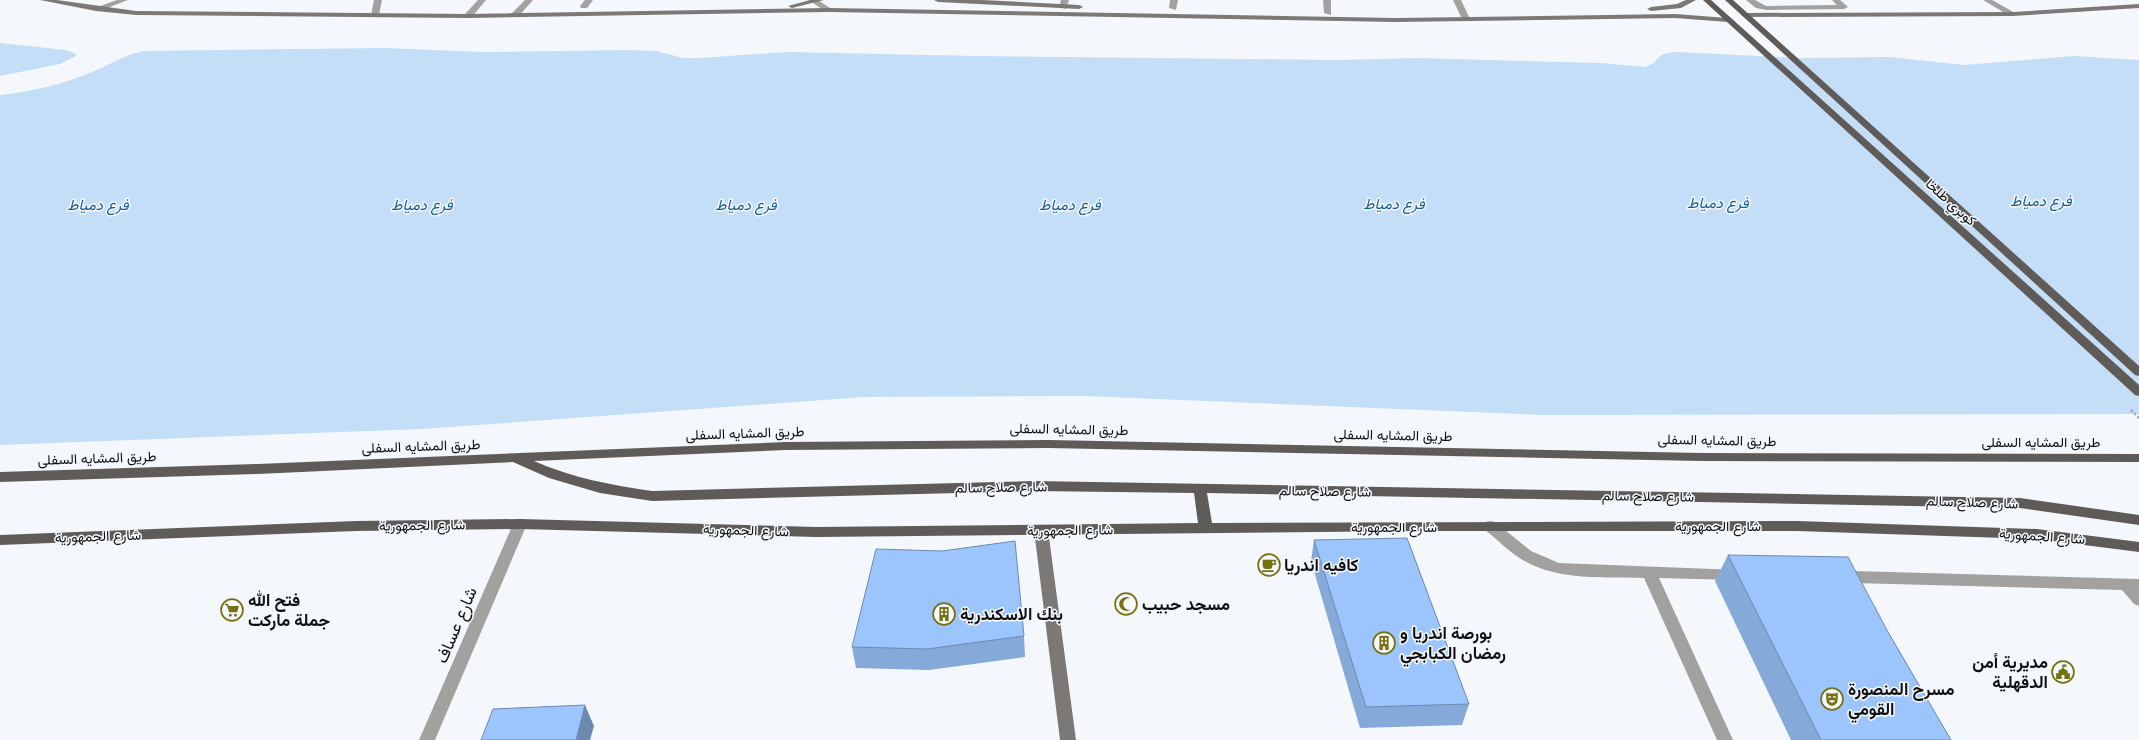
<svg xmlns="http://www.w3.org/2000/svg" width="2139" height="740" viewBox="0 0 2139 740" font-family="Raleway,Vazirmatn,sans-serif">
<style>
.water{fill:#c4def8}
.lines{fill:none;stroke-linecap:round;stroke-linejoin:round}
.path{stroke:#a7aaad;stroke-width:2.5;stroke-dasharray:2.5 2;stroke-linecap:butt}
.lane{fill:#a3a1a0;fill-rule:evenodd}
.street{fill:#a3a1a0;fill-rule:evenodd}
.secondary{fill:#7b7876;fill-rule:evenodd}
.primary{fill:#5f5b59;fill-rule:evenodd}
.wall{fill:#85a9d9}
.shaded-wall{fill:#6c8ab0}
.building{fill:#9bc5fc;stroke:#6c8ab0}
.labels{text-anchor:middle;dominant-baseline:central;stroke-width:3;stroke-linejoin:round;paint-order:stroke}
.street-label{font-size:14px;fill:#0f1011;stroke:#f4f8fc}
.water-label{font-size:15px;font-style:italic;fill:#145b94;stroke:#f4f8fc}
.near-poi-label{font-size:17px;font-weight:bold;fill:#0f1011;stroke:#f4f8fc;text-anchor:start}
.near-street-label{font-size:17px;fill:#0f1011;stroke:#f4f8fc}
</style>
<rect width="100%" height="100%" fill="#f4f8fc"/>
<!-- water -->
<path class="water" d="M0 43 65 50 75 53 76 56 60 64 0 76Z
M385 48 483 52 629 50 656 51 683 58H700L787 52 975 56 1338 60 1418 58 1601 63 1645 67 1654 63C1659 54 1666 53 1676 52L1801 58 1890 57 1964 65 2073 56 2139 60V414L1544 415 1084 396 864 397 422 429 0 445V95C30 92 64 84 92 72 110 65 124 55 143 51Z"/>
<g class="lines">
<!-- path -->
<path class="path" d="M2131 410 2139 418"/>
<!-- lane -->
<path class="lane" d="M1746 0H1755L1766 6 1837 5 1832 0H1840L1848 7 1844 9 1766 10 1756 8Z
M1983 0H1992L2017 14 2010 16Z
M1490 521 1495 522 1531 551 1559 563 1738 570 1740 574 1738 578 1733 580 1659 578 1733 740H1717L1644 578C1603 577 1557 581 1521 559 1508 551 1497 539 1485 530L1483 526 1485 522Z
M1853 571 2139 579V606L2134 604 2122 590 1853 583 1848 581 1846 577 1848 573Z"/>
<!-- street -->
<path class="street" d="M117 0H128L99 11 92 9Z
M374 0H382L379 15 375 17 371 15Z
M478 0H486L471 18H465V14Z
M525 0H533L518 17H512V13Z
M585 0H593L587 8H581L580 6Z
M809 0H818L833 10 826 12Z
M1061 0H1069L1066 9 1059 7Z
M1170 0H1178L1176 10 1169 8Z
M1323 0H1331V15L1324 13Z
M1453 0H1461L1470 19 1469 21H1463Z
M520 519 525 520 527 524 435 740H419L513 524 515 520Z"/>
<!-- secondary -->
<path class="secondary" d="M40 0H57L136 11 468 14 829 8 1395 18 1675 14 1728 18 1732 20 1728 22 1675 18 1395 22 829 12 468 18 136 15 96 11Z
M810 0H824L792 8 788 6Z
M934 0H982L1079 5 1083 7 1079 9 938 2Z
M1686 0H1696L1681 8 1651 11 1647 9 1651 7 1677 4Z
M2139 4V8L2013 16 1745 17 1741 15 1745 13 2013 12Z
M1041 525 1046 526 1048 530 1076 740H1060L1034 530 1036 526Z"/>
<!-- primary -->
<path class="primary" d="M1703 0H1711L2139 385V396L2135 395Z
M1725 0H1733L2139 366V376L2135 375Z
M1049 440 1702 453 2139 454V462L1702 461 1049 448 785 450 534 461C573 478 611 485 652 491L1034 481 2020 498 2139 515V525L2020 508 1207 493 1212 523 1797 521 2037 529 2139 542V552L2037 539 1797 531H1415L816 537 520 529 356 531 0 545V535L356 521 520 519 816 527 1198 523 1194 493 1034 491 652 501 600 493 549 478 513 462 258 474 0 482V472L258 464 785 442Z"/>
</g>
<!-- wall -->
<path class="wall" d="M1314 540 1469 704 1462 725 1360 728 1311 561Z
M1728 555 1888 632 1951 740H1791L1715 581Z
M1024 636 1025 657 929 670 856 668 852 647Z"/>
<!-- shaded-wall -->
<path class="shaded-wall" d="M585 705 594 726 590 740H576Z"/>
<!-- building -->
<path class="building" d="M1407 538 1469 704 1366 707 1314 540Z
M1015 541 1024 636 927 649 852 647 876 549 942 551Z
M1728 555 1848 557 1888 632 1951 740H1821Z
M585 705 576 740H481L493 709Z"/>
<!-- icons -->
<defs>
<g id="cafe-ring" transform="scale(1.15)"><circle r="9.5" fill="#f4f8fc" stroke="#767214" stroke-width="1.5"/><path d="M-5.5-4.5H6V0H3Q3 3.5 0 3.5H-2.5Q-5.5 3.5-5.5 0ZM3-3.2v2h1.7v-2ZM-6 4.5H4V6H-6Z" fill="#767214"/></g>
<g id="mosque-ring" transform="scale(1.15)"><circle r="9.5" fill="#f4f8fc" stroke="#767214" stroke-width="1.5"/><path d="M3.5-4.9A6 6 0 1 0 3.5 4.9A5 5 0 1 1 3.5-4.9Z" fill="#767214"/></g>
<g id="supermarket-ring" transform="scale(1.15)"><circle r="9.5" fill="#f4f8fc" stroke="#767214" stroke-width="1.5"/><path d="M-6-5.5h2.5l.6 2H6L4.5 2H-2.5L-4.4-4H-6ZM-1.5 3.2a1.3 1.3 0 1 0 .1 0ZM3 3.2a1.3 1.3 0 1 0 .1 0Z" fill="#767214"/></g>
<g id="building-ring" transform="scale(1.15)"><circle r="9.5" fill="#f4f8fc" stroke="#767214" stroke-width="1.5"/><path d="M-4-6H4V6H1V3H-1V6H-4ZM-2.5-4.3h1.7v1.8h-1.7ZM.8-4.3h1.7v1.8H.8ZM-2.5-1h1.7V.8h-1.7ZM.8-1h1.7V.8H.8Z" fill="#767214"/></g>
<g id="civic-ring" transform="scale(1.15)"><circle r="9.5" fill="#f4f8fc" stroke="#767214" stroke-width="1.5"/><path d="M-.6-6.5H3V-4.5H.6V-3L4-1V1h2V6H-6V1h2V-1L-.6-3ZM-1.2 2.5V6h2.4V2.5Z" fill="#767214"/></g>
<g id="theatre-ring" transform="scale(1.15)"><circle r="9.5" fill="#f4f8fc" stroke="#767214" stroke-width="1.5"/><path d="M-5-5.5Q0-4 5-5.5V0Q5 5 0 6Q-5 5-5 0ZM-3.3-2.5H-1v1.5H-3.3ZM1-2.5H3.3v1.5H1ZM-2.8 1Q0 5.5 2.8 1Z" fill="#767214"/></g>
</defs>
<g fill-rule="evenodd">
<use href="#cafe-ring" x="1269" y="565"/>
<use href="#mosque-ring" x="1126" y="604"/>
<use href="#supermarket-ring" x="232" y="610"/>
<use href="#building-ring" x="944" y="614"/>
<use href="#building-ring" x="1384" y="643"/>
<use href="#civic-ring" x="2063" y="672"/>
<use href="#theatre-ring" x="1832" y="699"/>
</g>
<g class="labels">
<!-- street labels -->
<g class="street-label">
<text transform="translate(1951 202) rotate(42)">كوبري طلخا</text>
<text transform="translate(1069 429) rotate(1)">طريق المشايه السفلى</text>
<text transform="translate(745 433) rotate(-2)">طريق المشايه السفلى</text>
<text transform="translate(1393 435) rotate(1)">طريق المشايه السفلى</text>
<text transform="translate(1717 440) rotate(1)">طريق المشايه السفلى</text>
<text x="2041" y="442">طريق المشايه السفلى</text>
<text transform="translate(421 446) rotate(-2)">طريق المشايه السفلى</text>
<text transform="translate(97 458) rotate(-2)">طريق المشايه السفلى</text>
<text transform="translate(1001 487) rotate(-1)">شارع صلاح سالم</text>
<text transform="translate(1325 491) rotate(1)">شارع صلاح سالم</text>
<text transform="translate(1648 496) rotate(1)">شارع صلاح سالم</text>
<text transform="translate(1972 502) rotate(2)">شارع صلاح سالم</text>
<text transform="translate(422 525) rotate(-1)">شارع الجمهورية</text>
<text x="1718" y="526">شارع الجمهورية</text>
<text x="1394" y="527">شارع الجمهورية</text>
<text transform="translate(746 530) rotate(2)">شارع الجمهورية</text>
<text transform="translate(1070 530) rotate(-1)">شارع الجمهورية</text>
<text transform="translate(98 536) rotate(-2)">شارع الجمهورية</text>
<text transform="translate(2042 536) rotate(4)">شارع الجمهورية</text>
</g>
<!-- water labels -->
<g class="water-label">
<text x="2041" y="201">فرع دمياط</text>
<text x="1718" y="203">فرع دمياط</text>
<text x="1394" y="204">فرع دمياط</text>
<text x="98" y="205">فرع دمياط</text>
<text x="422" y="205">فرع دمياط</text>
<text x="746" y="205">فرع دمياط</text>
<text x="1070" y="205">فرع دمياط</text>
</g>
<!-- near-poi labels -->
<g class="near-poi-label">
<text x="1284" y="565">كافيه اندريا</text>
<text x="248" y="600">فتح الله<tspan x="248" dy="20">جملة ماركت</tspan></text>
<text x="1142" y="604">مسجد حبيب</text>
<text x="960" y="614">بنك الاسكندرية</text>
<text x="1400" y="633">بورصة اندريا و<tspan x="1400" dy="20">رمضان الكبابجي</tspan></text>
<text x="2048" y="662" text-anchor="end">مديرية أمن<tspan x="2048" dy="20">الدقهلية</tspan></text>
<text x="1848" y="689">مسرح المنصورة<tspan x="1848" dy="20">القومي</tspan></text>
</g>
<!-- near-street labels -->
<g class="near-street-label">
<text transform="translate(456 625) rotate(-67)">شارع عساف</text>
</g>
</g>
</svg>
